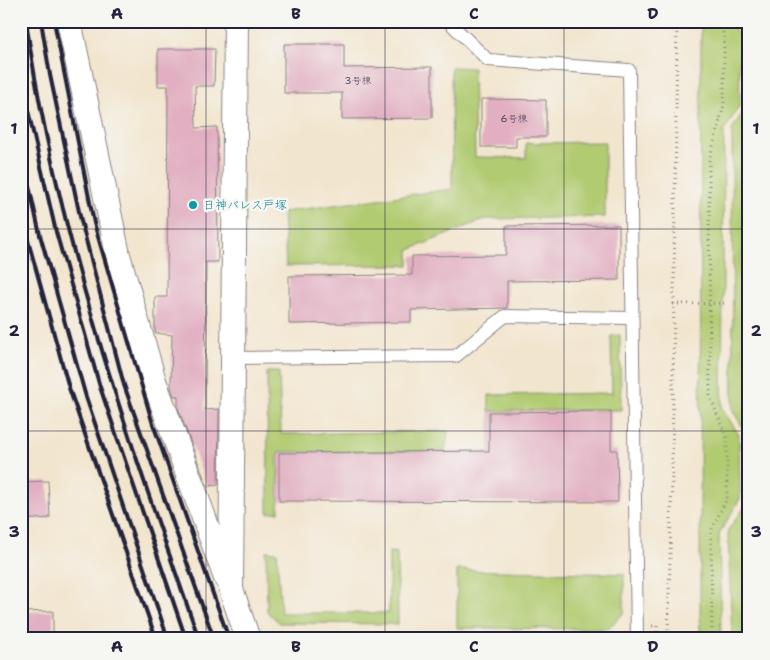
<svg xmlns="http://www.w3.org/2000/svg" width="770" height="660" viewBox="0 0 770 660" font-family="'Shantell Sans','Klee One',sans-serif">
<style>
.green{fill:#b1cb71;stroke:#6a7656}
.building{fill:#e1afc1}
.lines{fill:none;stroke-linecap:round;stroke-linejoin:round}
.lane-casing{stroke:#8a8484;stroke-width:14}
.street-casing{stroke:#8a8484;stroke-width:26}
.path{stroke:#8a8484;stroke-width:3;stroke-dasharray:1 4;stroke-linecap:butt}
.lane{stroke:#fff;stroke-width:12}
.street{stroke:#fff;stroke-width:24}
.rail{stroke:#22223b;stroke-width:4}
.grid{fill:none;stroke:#22223b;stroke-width:1;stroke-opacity:0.55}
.culture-dot{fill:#0f9aa8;stroke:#f6f6f2;stroke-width:2}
.labels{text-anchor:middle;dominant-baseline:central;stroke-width:5;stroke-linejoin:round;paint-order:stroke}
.number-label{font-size:10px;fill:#52455c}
.culture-label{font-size:12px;fill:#0d838f;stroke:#f6f6f2;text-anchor:start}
.neatline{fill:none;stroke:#22223b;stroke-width:2}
.grid-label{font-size:16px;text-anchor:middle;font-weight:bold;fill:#22223b}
</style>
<rect width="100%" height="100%" fill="#f6f6f2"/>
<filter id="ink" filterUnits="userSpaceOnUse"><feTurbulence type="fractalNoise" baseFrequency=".02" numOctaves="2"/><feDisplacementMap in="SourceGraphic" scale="10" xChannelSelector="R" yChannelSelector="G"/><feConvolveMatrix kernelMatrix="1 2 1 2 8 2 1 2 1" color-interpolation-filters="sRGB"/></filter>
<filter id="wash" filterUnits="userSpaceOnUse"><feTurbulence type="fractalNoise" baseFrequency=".0096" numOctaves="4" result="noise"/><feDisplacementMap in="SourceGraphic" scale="20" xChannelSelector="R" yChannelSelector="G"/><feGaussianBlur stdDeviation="1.12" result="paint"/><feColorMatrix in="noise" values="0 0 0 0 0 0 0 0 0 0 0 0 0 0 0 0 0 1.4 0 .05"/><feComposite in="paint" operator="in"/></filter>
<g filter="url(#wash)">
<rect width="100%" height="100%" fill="#f2e5ce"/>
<!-- green -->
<path class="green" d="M701 21H731L739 38 740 105 724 131 722 408 739 435 740 499 719 534 721 639H700Z
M747 39 749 42V638L732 639 728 530 746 505 747 434 733 411 732 129 747 105Z
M451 67 473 68 475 157 526 158V143L605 142V217L485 219 409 250V265L286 266 283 212 452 189Z
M620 335 621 410 489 411V395L612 393 611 336Z
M267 372H279L281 434 448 431 445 451 278 452 279 512 268 513Z
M266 551 277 552 281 613H389V552L397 553 398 624 280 623 267 612Z
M457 570 624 574V613L607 629 457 628Z"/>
<g id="blocks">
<!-- building -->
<path class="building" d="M284 44H344V68L432 67V118L342 119V93H284Z
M158 49H215L214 86H195L196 128 217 127 218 262H206L205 410 219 409 218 485 207 486 178 408V396H174L171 387 172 335 155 333V297H167L168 86H158Z
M481 99 546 100V137H516V147H481Z
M619 225V280L507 281V308L411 310V322L289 324V276L412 275V256L506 255V226Z
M611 411V450H617L618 502 279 501V453L489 451V412Z
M48 481 50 518 21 520V482Z
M53 611V639H21V612Z"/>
</g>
</g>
<g filter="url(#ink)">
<use href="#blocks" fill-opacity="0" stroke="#8a8484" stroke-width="1"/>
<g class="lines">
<!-- lane casing -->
<g class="lane-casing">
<path id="lane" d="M448 21 488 60 629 70 637 639
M233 358 456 356 505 316 631 318"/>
</g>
<!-- street casing -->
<g class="street-casing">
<path id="street" d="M69 21 118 255 154 381 226 578
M236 21 231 589 248 639"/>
</g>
<!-- path -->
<path class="path" d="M673 304 733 303
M652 626H657V639
M668 639 672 475 677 21
M712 639 711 531 727 498V438L710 397 709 161 724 105V36L720 21"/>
<!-- lane -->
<use href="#lane" class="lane"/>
<!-- street -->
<use href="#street" class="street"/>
<!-- rail -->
<path class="rail" d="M26 21C56 233 128 438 199 639
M41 21 50 75 81 221 124 385 214 639
M54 21 94 223 152 421 229 639
M21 80 56 232 100 387 186 639
M21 150 40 235 86 397 168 639
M21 208 27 237 69 388 156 639"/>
</g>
</g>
<!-- grid -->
<path class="grid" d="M206 21V639M385 21V639M564 21V639M21 229H749M21 431H749"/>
<!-- markers -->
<circle class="culture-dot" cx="193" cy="205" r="5"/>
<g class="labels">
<!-- number labels -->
<g class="number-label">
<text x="358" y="80">3号棟</text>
<text x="514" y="118">6号棟</text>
</g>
<!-- culture labels -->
<g class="culture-label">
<text x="203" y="205">日神パレス戸塚</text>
</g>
</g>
<!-- margin -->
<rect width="770" height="660" fill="none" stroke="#f6f6f2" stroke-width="55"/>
<rect x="28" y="28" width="714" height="604" class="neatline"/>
<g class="grid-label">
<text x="117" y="19">A</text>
<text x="296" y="19">B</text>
<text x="474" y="19">C</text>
<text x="653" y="19">D</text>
<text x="14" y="134">1</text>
<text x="756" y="134">1</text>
<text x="14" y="336">2</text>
<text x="756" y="336">2</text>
<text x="14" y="537">3</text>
<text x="756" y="537">3</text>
<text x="117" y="652">A</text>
<text x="296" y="652">B</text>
<text x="474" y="652">C</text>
<text x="653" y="652">D</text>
</g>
</svg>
